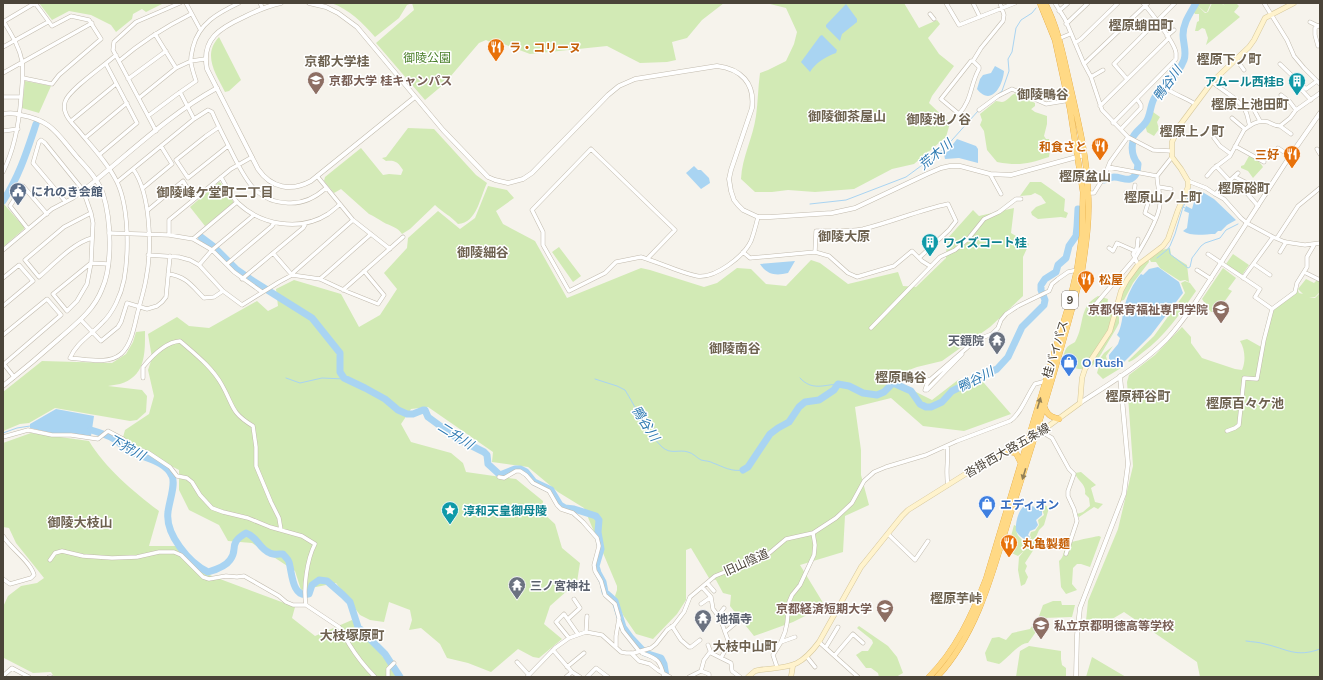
<svg xmlns="http://www.w3.org/2000/svg" width="1323" height="680" viewBox="0 0 1323 680" font-family="Mulish,'Noto Sans JP',sans-serif">
<style>
.green{fill:#d2eab5}
.water{fill:#a9d4f2}
.lines{fill:none;stroke-linecap:round;stroke-linejoin:round}
.stream{stroke:#a9d4f2;stroke-width:1}
.river{stroke:#a9d4f2;stroke-width:7}
.minor-casing{stroke:#c2bbae;stroke-width:4.5}
.tertiary-casing{stroke:#c2bbae;stroke-width:5}
.secondary-casing{stroke:#d6c79b;stroke-width:5.5}
.trunk-casing{stroke:#e0a43c;stroke-width:6}
.minor{stroke:#fff;stroke-width:3.5}
.tertiary{stroke:#fff;stroke-width:4}
.secondary{stroke:#fff3cd;stroke-width:4.5}
.trunk{stroke:#ffd985;stroke-width:5.5}
.oneway{fill:#938057}
.labels{text-anchor:middle;dominant-baseline:central;stroke-width:3;stroke-linejoin:round;paint-order:stroke}
.shield{fill:#fff;stroke:#817c74;stroke-width:1}
.shield-label{font-size:11px;font-weight:bold;fill:#4b4439}
.food-label{font-size:12px;font-weight:bold;fill:#c56008;stroke:#fff;text-anchor:start}
.park-label{font-size:12px;fill:#4a7f2a;stroke:#fff}
.education-label{font-size:12px;font-weight:bold;fill:#785e54;stroke:#fff;text-anchor:start}
.culture-label{font-size:12px;font-weight:bold;fill:#0d838f;stroke:#fff;text-anchor:start}
.service-label{font-size:12px;font-weight:bold;fill:#4e5e75;stroke:#fff;text-anchor:start}
.worship-label{font-size:12px;font-weight:bold;fill:#5b616d;stroke:#fff;text-anchor:start}
.street-label{font-size:12px;fill:#4b4439;stroke:#fff}
.shop-label{font-size:12px;font-weight:bold;fill:#366cbe;stroke:#fff;text-anchor:start}
.neighbourhood-label{font-size:13px;font-weight:bold;fill:#6e6250;stroke:#fff}
.water-label{font-size:13px;font-style:italic;fill:#2e7ab2;stroke:#fff}
</style>
<rect width="100%" height="100%" fill="#f6f3ec"/>
<!-- green -->
<path class="green" d="M39 3H164L146 12 142 9 133 14 132 19 116 32 111 25 91 15 69 11 52 20Z
M331 3H724L702 20 687 38 672 42 676 60 667 62 640 63 607 46 530 54 501 43 490 42 486 40 479 43 444 84 425 100 376 43 414 10 412 3 407 5 399 18 375 37C363 23 349 9 331 3Z
M766 3H904L919 28 937 20 940 24 928 38 939 54 954 66 932 96 929 103 950 123 946 137 914 164 892 169 854 189 815 192 788 190 772 192H755L741 179C742 157 753 138 756 116 758 102 758 87 760 73L768 70 786 61 794 44 797 32 786 8Z
M1196 3 1198 4 1199 3H1211L1207 12H1205L1198 6 1205 13 1208 12 1212 3H1221L1225 6 1222 3H1236L1239 6 1234 12 1240 17 1206 45 1208 38 1205 29 1202 28 1198 31H1195L1197 22 1199 21V14H1195L1193 11Z
M219 37 241 80 229 91 225 92C216 74 202 55 219 37Z
M25 81 51 86 39 113 22 108Z
M1016 93 1035 103V106L1030 110 1031 109 1035 112 1047 116V124L1044 136 1046 139H1049L1050 143 1047 146 1050 150 1049 157C1028 164 1019 166 997 162L987 150 984 131 980 125 982 120 980 114 996 101C998 101 1000 102 1002 102 1008 101 1010 95 1016 93Z
M1150 112H1153L1160 117 1157 122 1159 129 1154 136 1147 132 1145 125 1149 121Z
M408 128 434 129 476 175 487 183C480 197 477 223 458 224 451 216 442 212 435 205L410 229 402 234C398 227 390 226 383 222 378 219 374 216 369 214L341 189 334 193 324 181 325 177 361 148 383 175 389 174 401 175 403 170C398 162 395 160 386 161L382 158 386 157Z
M1249 156C1254 156 1260 162 1263 167L1253 178 1248 171 1241 168V166L1244 165Z
M219 182 221 183 226 193 233 201V203L205 226 190 207Z
M1030 182H1041L1065 199 1064 211 1068 213 1066 218 1061 217 1038 219 1032 215 1031 212 1036 207 1046 203 1041 196 1035 193 1031 195 1020 196Z
M488 186 507 190 514 198 496 211 503 224 535 241 567 298 641 268 650 270 704 287 717 283 737 268 751 269 766 284 786 286 811 260 820 263 848 284 898 272 903 286 916 287 946 258 947 239 973 210 979 216 1014 208 1011 233 1029 244 1023 257V296L990 327 942 361 917 367 888 378 932 400 958 380 977 375 1011 414 964 431 923 426 891 398 855 407 861 450V475L869 505 845 516 843 552 800 565 825 606 793 622 754 636 730 606 731 595 723 593 716 580 709 578 691 548 686 550V600L677 614 653 639 636 634 623 615 615 596 617 590V586L584 508 558 492 528 467 492 462 493 452 428 407 411 409 401 424 411 442 451 453 463 463 466 472 516 479 543 501 542 512 555 524 562 548 580 563 577 582 550 606 544 624 562 639 539 658 533 657 518 649 491 672 468 663 447 658 440 644 421 628 409 630 412 620 410 610 389 602 384 622 370 620 360 615 336 583 301 590 295 571 252 543 228 541 219 525 189 510 179 490V470L122 441 125 430 149 414 154 396 148 370 152 358 148 334 177 317 189 326 209 328 257 301 268 311 278 306 276 289 294 280 341 294 359 327 380 315 397 289 384 273 407 248 408 238 438 211 460 229 475 218Z
M3 203 24 227V229L3 247Z
M559 247 581 276 573 282 552 252Z
M1170 248 1171 255 1187 265 1189 282 1185 280 1180 281 1160 268 1156 262H1151L1149 258 1162 250Z
M1233 254 1249 265 1242 275 1226 264Z
M1148 259 1149 262 1133 283 1124 300 1120 301C1125 285 1134 269 1148 259Z
M1223 268 1236 278 1228 289 1232 291 1217 312H1211L1202 299Z
M1306 279 1314 283 1316 281H1320V292L1315 297 1309 298H1315L1320 293V677H1200L1197 662 1124 612 1097 628 1086 621 1088 601 1118 529 1133 466 1127 382 1129 375 1155 355 1182 327 1191 337V343L1202 358 1235 369 1242 370C1246 361 1245 349 1240 341L1247 339 1263 348C1266 336 1268 314 1277 306 1285 299 1292 301 1297 288L1299 293 1303 294 1298 289Z
M1185 281 1190 283 1196 291C1180 314 1165 336 1142 353 1138 356 1134 360 1129 362L1128 361 1154 336 1185 293 1181 283Z
M1098 296 1108 299 1107 306 1110 307 1122 303 1123 306 1119 312V323L1117 327C1114 333 1110 338 1107 344 1096 362 1092 377 1067 365L1063 358C1066 347 1066 347 1075 342 1085 325 1078 307 1098 296Z
M145 331C145 353 146 376 120 384 116 385 112 385 108 386L142 390 147 396 146 412 137 420 130 421 55 408 29 423 20 424 3 431V392L42 361 112 363 126 354 133 342 136 332Z
M1113 346 1106 356C1107 363 1114 367 1121 368L1103 379 1097 373 1099 366 1096 364 1104 353Z
M31 433 89 441C105 468 134 492 159 511L149 546H176L204 573 295 607 292 618 315 636 352 620 400 677H54L51 672 33 673 4 658 3 607 8 596 21 586 37 583 44 578 16 543 9 528 3 527V443Z
M1081 472 1096 485 1091 488 1095 502 1103 504 1098 509 1094 507 1079 517 1077 515V514L1083 512 1090 506 1089 498 1085 494C1087 484 1077 481 1075 473Z
M1042 504 1048 507 1049 508 1044 525 1039 530 1036 537 1026 547 1024 551 1037 537 1040 539 1038 549H1034L1025 563 1027 566 1025 571 1028 577 1025 584 1021 586 1018 570 1019 557 1024 551 1018 556 1007 551 1014 525 1016 526C1016 534 1018 537 1025 542L1031 538 1030 535 1031 532 1035 531 1039 525 1038 520 1044 515 1042 509 1036 506Z
M1099 536 1101 537 1090 567 1081 564H1077L1073 568 1072 584 1077 590 1066 594 1061 587 1059 561C1064 557 1064 551 1065 545 1068 542 1093 537 1099 536Z
M1053 601H1061L1062 605H1075L1072 617 1043 618 1039 616 1043 605Z
M1039 622 1038 629 1028 643C1020 642 1007 659 999 664L987 661 985 653 992 638 999 637 1006 640 1012 633 1030 629 1032 626Z
M859 626 888 646 897 657 903 673 896 677H879L878 673 871 668H866L856 655 862 651H868L873 643 872 640 857 628Z
M1029 646 1061 651V659L1062 665 1066 668V677H1016L1020 651Z
M1092 657 1126 677H1086Z"/>
<!-- water -->
<path class="water" d="M846 4 857 19V22L842 34 840 41 826 27V25Z
M822 35 837 50 836 53C827 56 815 63 810 72L801 62 820 36Z
M995 66 1004 71C1003 86 991 107 977 89L980 79 983 75 991 73Z
M957 139 976 146 978 149V163L959 158 945 159 944 154 947 152Z
M694 166 698 170H701L709 178 710 183 701 189 686 173Z
M1199 190 1214 199 1236 220 1227 225 1221 231H1218L1215 234C1205 234 1191 237 1183 231L1187 228 1189 213 1184 211 1186 206 1192 209 1194 202 1199 198Z
M795 261 788 273C776 276 767 275 760 264Z
M1158 267 1179 282 1183 293 1151 335 1122 364H1116L1109 359V355L1118 344 1120 338 1117 335C1122 327 1122 317 1124 308 1127 296 1133 283 1141 274L1143 275 1149 269Z
M56 409 94 416 91 436 67 433H51L30 428V424Z
M1024 506C1031 505 1036 507 1042 510V515L1036 520 1038 525 1035 529 1030 531 1028 535 1030 537 1026 540C1022 538 1018 535 1016 531 1015 524 1018 511 1024 506Z"/>
<g class="lines">
<!-- stream -->
<path class="stream" d="M997 95 1002 91 1009 71 1008 59 1012 52 1016 28 1021 20 1032 13 1036 8
M810 204 846 200 906 177 944 149 978 111
M1183 207 1189 196 1190 188
M1169 248 1170 254 1188 268 1190 267 1192 258 1201 246 1205 243 1220 238 1226 230 1238 224
M1157 258 1167 250 1170 246 1175 234 1183 207 1185 208
M286 378 300 383 322 378 345 379
M800 378C812 391 823 385 838 384
M595 379 617 386 625 390C635 406 649 435 662 447 671 455 679 449 688 452 693 453 697 458 701 460 705 461 710 461 713 463 724 467 731 472 743 470
M3 433 17 428 30 426
M1246 641C1252 642 1259 642 1265 644 1287 649 1296 658 1320 649"/>
<!-- river -->
<path class="river" d="M1133 137C1136 131 1142 128 1146 122 1151 115 1150 104 1155 97 1164 84 1178 76 1184 60 1187 52 1183 43 1183 35 1183 23 1190 14 1196 3
M1133 141C1131 150 1133 158 1138 164L1137 172
M1104 180C1107 179 1111 177 1114 177 1123 177 1130 184 1136 174
M3 201C19 177 27 151 36 124
M201 237 213 246 237 270 250 279 312 318 340 353V372L344 378 365 388 385 399 398 410 407 414H413L423 410H425L428 417 458 439 484 452 487 455 488 464 500 475 515 469H520L526 472 534 482 551 490 560 505 565 508 574 509 596 516 599 520 598 532 601 549 596 566 598 573 603 582 605 592 615 601 623 627 631 638 645 653 661 658 664 664 666 677
M91 430C98 432 107 435 114 439 119 442 123 447 128 450 142 458 165 460 172 476 176 484 169 502 168 512 165 534 189 563 208 572 215 570 226 566 230 560 239 549 227 544 246 533 258 537 259 549 270 553 273 555 279 554 283 554 285 557 288 559 289 562 292 572 292 599 309 594L312 585 319 580 327 581 343 595 350 602 358 627 385 654 400 677
M743 470 748 467 770 434 778 428 789 422 799 407 805 402 819 400 834 390 838 384 849 386 863 393 877 395 884 392 893 383 911 391 920 404 926 407H931L942 402 952 391 997 369 1008 357 1022 327 1044 305 1045 300 1041 290V285L1045 279 1056 272 1058 265 1066 258 1069 246 1076 236 1077 227 1078 209"/>
<!-- minor casing -->
<g class="minor-casing">
<path id="minor" d="M186 3 200 29
M260 3 262 7
M946 3 959 25 1015 3
M973 3 980 17
M1055 3 1065 19 1084 64 1091 77 1102 110 1128 137 1153 150 1171 151
M1264 3 1287 40 1294 56 1304 68 1320 84
M1059 11 1068 3
M930 14 934 19
M3 22 35 3
M1310 22 1318 26
M1066 24 1088 3
M155 34 176 68
M1167 36 1174 30
M1058 39 1070 34
M1075 43 1081 39 1118 3
M1318 46 1315 35V28L1320 25
M3 47 48 22
M116 55C105 65 68 90 65 102 64 106 64 110 66 114 68 120 75 126 79 131 92 147 108 163 117 182 129 207 129 253 124 280 121 295 113 313 102 323 91 335 76 343 70 358 85 359 108 365 121 354 131 345 134 328 137 315 140 303 144 291 146 279 152 249 151 194 133 169
M1236 59 1244 70
M119 61C141 42 165 27 191 14
M973 61 979 67V69C970 85 972 100 959 114L941 99 971 61H973L981 48 1003 21 1004 15 1000 3
M1084 64 1148 3
M1280 64 1306 89 1317 81
M3 73 92 23
M1091 77 1103 70
M23 78 52 84 59 75 101 39 89 20 71 16 52 26 35 3
M128 79 166 51
M1127 79 1114 64 1175 3
M1212 82C1223 91 1238 98 1245 110 1248 115 1248 121 1250 126
M1299 87 1311 100
M1167 89C1176 95 1186 98 1195 104
M180 92 194 119
M1281 95 1290 102 1296 110
M3 97H21
M139 98 176 68 191 61 205 59
M1100 106 1168 39
M1253 108 1260 121
M979 110 998 96 1012 89 1046 104 1070 100
M148 116 176 95 196 81C194 75 192 69 191 63 190 58 192 52 193 47 199 23 218 13 239 3
M1232 118 1245 129
M71 121 116 84
M1113 123 1176 59C1176 57 1176 55 1176 53 1175 43 1150 11 1143 3
M1280 126 1291 134
M219 127 206 136 176 160 188 178 228 146
M1121 129 1141 108V105L1137 99
M3 131 18 129
M156 131 113 50 114 42 136 22 180 3
M85 138 127 103
M1214 138 1220 146 1231 154
M1235 146 1264 162
M1278 148 1290 156
M1317 149 1320 154
M99 155 137 123 106 64
M1216 166 1230 181
M1108 167 1157 176
M3 172C15 148 19 124 21 98 22 85 24 73 22 61 19 46 11 34 4 22
M990 174 1001 194
M317 176 353 220 390 249
M1207 176 1213 169 1230 156 1244 130C1251 124 1259 119 1268 122 1272 124 1275 126 1280 126L1290 118 1296 110 1320 93
M221 177C226 186 231 196 238 203 261 225 300 232 328 214 332 211 336 208 340 204
M1235 177 1245 182
M1188 181 1206 188 1215 194 1224 199 1241 218 1247 223 1273 237 1285 242 1305 245 1320 243
M117 182 194 119 208 110 212 112C218 126 225 139 232 153 245 178 255 202 288 203 303 204 315 198 326 188
M1159 187 1171 189
M143 188 172 164 161 146
M1126 192 1134 194 1148 203 1145 213 1155 219
M1246 192 1258 206
M1088 193H1094L1104 177 1110 162 1128 137
M1134 194 1135 185
M1215 194 1238 173
M65 201 33 163 39 142 41 140 45 143 83 190 91 213 93 223 91 263 87 284 77 301 67 311 53 294 91 263 108 264
M148 210 183 181 194 199
M91 213 64 227 25 260 39 277C54 264 73 243 92 238
M28 229 10 206 23 186 47 214
M109 233 169 235 193 239 212 250 234 272 262 292
M169 235V220L231 169 252 157
M1277 238 1298 206 1320 188
M193 239 237 202
M1109 248 1113 251 1117 243 1135 251
M3 250 52 209 73 198 96 180
M743 252 750 258 815 252 829 256 848 273 857 277 894 266 912 251 922 261 930 266
M815 252 816 231C832 231 847 232 863 229 892 222 919 210 948 204L956 221 949 230 919 258
M1280 252 1286 242
M273 253 292 275 294 272 353 220
M1208 254 1260 289 1255 297 1272 309
M148 255 179 257 190 260 199 265 223 291 242 305 279 282 292 275 320 279 348 292 378 304 384 295 364 271
M647 259 675 230 591 149 532 210 543 232V245L569 291 605 273 616 262 641 257 647 259C663 264 681 273 697 276 715 279 744 256 751 241 754 233 756 225 758 217
M227 264 272 226 274 223
M1254 264 1270 275
M199 265 212 250 254 215
M1138 265 1135 258C1143 245 1159 218 1160 204 1161 195 1157 186 1157 176L1172 157
M1197 270 1211 279
M1304 272 1320 280
M168 274C186 276 192 286 204 298L214 297 223 291
M3 278 19 265 33 281 3 306
M1243 278 1273 237
M242 279 303 228 306 223
M320 279 371 234
M343 290 403 237
M1089 312 1135 258 1133 254 1137 248 1138 239
M81 320 101 341 118 327 121 322 127 303 147 309 157 306 162 302 166 297 170 256
M871 328 940 257 955 250 968 239 984 219 999 212 1016 199H1021
M3 335 47 299 61 315 4 364
M3 363 14 377
M912 376 922 382 931 379 976 340 992 334 998 328 1001 320 1006 314 1018 306 1049 291 1052 284 1058 279 1068 272 1077 270
M143 378V367C152 356 165 342 180 341 195 354 212 367 222 385 234 406 230 412 253 426L256 447V466L271 502 279 518 281 530
M931 379 927 384 925 390H927L962 354
M1227 431 1235 428 1239 425 1244 378 1257 379 1264 340 1272 309 1295 292 1297 283 1307 267V257L1314 245
M1042 432 1052 438 1069 469 1074 474 1068 491V496L1074 509 1077 521 1066 554
M3 437 28 430 52 435H71L98 439 108 431 123 439 132 447 149 453 170 467 177 476 187 478 192 482 200 495 212 508 223 512 248 518 270 527 302 536 315 544C307 559 303 588 306 605L339 627C344 632 345 638 349 644 357 657 364 666 375 677
M947 446C949 459 945 472 948 485
M499 477 504 478 516 471H520L526 475 533 483 549 491 557 505 561 509 573 513 583 522 597 538 599 546 594 565 595 571 601 581 605 595 615 604 619 618 616 636V646
M888 534 915 560 928 541
M3 536C11 549 31 562 34 575L31 578 10 584 3 579
M50 560 55 553 62 551 83 556 112 558 137 557 159 552H174L181 555 203 577 209 579 226 576 237 577 244 576 279 596 286 602 293 605H306
M707 583 714 591
M702 587 711 597 713 609 720 618 729 643 721 658
M701 604 711 597
M718 616 724 608
M568 619 580 608 574 599
M619 620 623 631 639 651
M672 626 681 640 689 647H691L700 640
M586 632 587 616
M725 632 738 621
M569 638 556 622 564 614 578 634
M781 642 785 632 787 623 789 602 792 595 800 585 814 555 815 545 813 533
M819 642 858 677
M708 645 711 653 731 663 732 671 740 677
M826 647 838 627
M553 650 572 672 580 677
M641 651 642 653C658 659 660 660 664 677
M631 653 639 661 650 664 659 671 670 677
M835 655 853 634 863 643
M807 657 815 667
M517 662 529 675
M567 667 584 653
M777 667 773 655 781 642 795 637
M701 671 709 674V677
M3 676 12 668 29 677
M49 677H51
M388 677V669L394 663
M527 677 555 648 569 638 586 632 602 635 621 652 626 653H634L651 648 656 644 667 630 674 625 684 612 690 597 715 576 767 555 786 539 813 533 836 518 852 503 864 481 874 472 886 467 926 455 957 441 1010 421C1021 414 1027 395 1035 384L1046 381
M566 677 572 672
M587 677 596 668 608 677
M689 677 701 671 704 660 710 652"/>
</g>
<!-- tertiary casing -->
<g class="tertiary-casing">
<path id="tertiary" d="M281 3C267 6 256 11 244 17 220 28 201 39 207 69L258 169C271 188 291 192 311 181L415 97
M309 3 326 7 338 13 357 27 443 130 488 177 495 180 508 183 523 179 532 173 608 95 619 86 635 79 717 66C741 69 755 83 752 108L731 170 729 179 731 191 734 200 738 205 743 210 758 217H770L832 213 855 208 927 174 941 168 950 166H960L990 174 1011 175 1084 155
M3 114C9 113 15 113 21 115 53 121 57 134 77 157 87 168 98 179 103 194 111 219 113 265 102 289 94 310 77 323 61 337 42 354 23 370 3 386
M96 180C135 148 173 112 217 88
M1080 403C1109 384 1141 365 1166 340 1175 331 1183 319 1191 309L1290 156 1320 113
M1076 677 1077 635 1080 608 1124 494 1128 464 1120 376"/>
</g>
<!-- secondary casing -->
<g class="secondary-casing">
<path id="secondary" d="M748 677 755 671 759 670C790 666 799 669 819 642L861 567 902 516 908 510 975 468 1035 436 1080 403 1082 378 1085 369 1110 331 1121 291 1127 280 1138 265 1163 246 1168 239 1178 210 1188 187V181L1181 169 1172 157V142L1180 125 1212 82 1249 47 1254 40 1265 18 1294 3
M791 677 793 665"/>
</g>
<!-- trunk casing -->
<g class="trunk-casing">
<path id="trunk" d="M1044 406C1047 415 1051 417 1059 419
M1007 451 1016 453 1021 463
M929 677C956 650 972 615 986 579L1069 304 1077 270 1082 236 1083 192 1070 109 1055 40 1040 3
M937 677C978 633 993 571 1010 515 1036 434 1061 353 1082 271 1086 245 1090 218 1088 192 1087 155 1077 117 1069 81 1063 55 1058 28 1045 3"/>
</g>
<!-- minor -->
<use href="#minor" class="minor"/>
<!-- tertiary -->
<use href="#tertiary" class="tertiary"/>
<!-- secondary -->
<use href="#secondary" class="secondary"/>
<!-- trunk -->
<use href="#trunk" class="trunk"/>
</g>
<!-- one-way arrows -->
<defs><path id="oneway-solid" d="M-6-.8H1V-3.2L6.5 0L1 3.2V.8H-6Z"/></defs>
<g class="oneway">
<use href="#oneway-solid" transform="translate(1039 403) rotate(-73)"/>
<use href="#oneway-solid" transform="translate(1024 474) rotate(107)"/>
</g>
<!-- icons -->
<defs>
<g id="restaurant-pin" transform="scale(0.9)"><path d="M0 17L-7.5 6A9.5 9.5 0 1 1 7.5 6Z" fill="#e8710a" stroke="#fff"/><path d="M-5-6h1v4h1v-4h1v4h1v-4h1v5L-1.5 .5V6h-2V.5L-5-1ZM5-6V6H3V1.5H1.5Q1.5-4 5-6Z" fill="#fff"/></g>
<g id="university-pin" transform="scale(0.9)"><path d="M0 17L-7.5 6A9.5 9.5 0 1 1 7.5 6Z" fill="#8d6e63" stroke="#fff"/><path d="M0-5L7-2L0 1L-7-2ZM-4 1L0 2.5L4 1V4Q0 6-4 4Z" fill="#fff"/></g>
<g id="building-pin" transform="scale(0.9)"><path d="M0 17L-7.5 6A9.5 9.5 0 1 1 7.5 6Z" fill="#0f9aa8" stroke="#fff"/><path d="M-4-6H4V6H1V3H-1V6H-4ZM-2.5-4.3h1.7v1.8h-1.7ZM.8-4.3h1.7v1.8H.8ZM-2.5-1h1.7V.8h-1.7ZM.8-1h1.7V.8H.8Z" fill="#fff"/></g>
<g id="civic-pin" transform="scale(0.9)"><path d="M0 17L-7.5 6A9.5 9.5 0 1 1 7.5 6Z" fill="#5c6f8a" stroke="#fff"/><path d="M-.6-6.5H3V-4.5H.6V-3L4-1V1h2V6H-6V1h2V-1L-.6-3ZM-1.2 2.5V6h2.4V2.5Z" fill="#fff"/></g>
<g id="temple-pin" transform="scale(0.9)"><path d="M0 17L-7.5 6A9.5 9.5 0 1 1 7.5 6Z" fill="#6b7280" stroke="#fff"/><path d="M0-6L5-2H3V0L6.5 2.5H4V6H1.5V3h-3V6H-4V2.5H-6.5L-3 0V-2H-5Z" fill="#fff"/></g>
<g id="shop-pin" transform="scale(0.9)"><path d="M0 17L-7.5 6A9.5 9.5 0 1 1 7.5 6Z" fill="#3f7fe0" stroke="#fff"/><path d="M-5-2.5h2.3a2.7 3.5 0 0 1 5.4 0H5L5.5 6h-11ZM-1.5-2.5h3a1.5 2.3 0 0 0-3 0Z" fill="#fff"/></g>
<g id="sight-pin" transform="scale(0.9)"><path d="M0 17L-7.5 6A9.5 9.5 0 1 1 7.5 6Z" fill="#0f9aa8" stroke="#fff"/><path d="M0-6L1.8-2.2L6-1.7L2.9 1.2L3.7 5.4L0 3.3L-3.7 5.4L-2.9 1.2L-6-1.7L-1.8-2.2Z" fill="#fff"/></g>
<g id="school-pin" transform="scale(0.9)"><path d="M0 17L-7.5 6A9.5 9.5 0 1 1 7.5 6Z" fill="#8d6e63" stroke="#fff"/><path d="M0-5L7-2L0 1L-7-2ZM-4 1L0 2.5L4 1V4Q0 6-4 4Z" fill="#fff"/></g>
</defs>
<g fill-rule="evenodd">
<use href="#restaurant-pin" x="496" y="47"/>
<use href="#university-pin" x="316" y="80"/>
<use href="#building-pin" x="1297" y="81"/>
<use href="#restaurant-pin" x="1100" y="146"/>
<use href="#restaurant-pin" x="1292" y="154"/>
<use href="#civic-pin" x="18" y="191"/>
<use href="#building-pin" x="930" y="242"/>
<use href="#restaurant-pin" x="1086" y="279"/>
<use href="#university-pin" x="1221" y="309"/>
<use href="#temple-pin" x="997" y="340"/>
<use href="#shop-pin" x="1069" y="362"/>
<use href="#shop-pin" x="987" y="504"/>
<use href="#sight-pin" x="450" y="510"/>
<use href="#restaurant-pin" x="1009" y="543"/>
<use href="#temple-pin" x="517" y="585"/>
<use href="#university-pin" x="885" y="608"/>
<use href="#temple-pin" x="703" y="618"/>
<use href="#school-pin" x="1041" y="625"/>
</g>
<g class="labels">
<!-- shield labels -->
<rect class="shield" x="1062" y="291" width="16" height="18" rx="3"/>
<g class="shield-label">
<text x="1070" y="300">9</text>
</g>
<!-- food labels -->
<g class="food-label">
<text x="509" y="47">ラ・コリーヌ</text>
<text x="1087" y="146" text-anchor="end">和食さと</text>
<text x="1279" y="154" text-anchor="end">三好</text>
<text x="1099" y="279">松屋</text>
<text x="1022" y="543">丸亀製麺</text>
</g>
<!-- park labels -->
<g class="park-label">
<text x="427" y="57">御陵公園</text>
</g>
<!-- education labels -->
<g class="education-label">
<text x="329" y="80">京都大学 桂キャンパス</text>
<text x="1208" y="309" text-anchor="end">京都保育福祉専門学院</text>
<text x="872" y="608" text-anchor="end">京都経済短期大学</text>
<text x="1054" y="625">私立京都明徳高等学校</text>
</g>
<!-- culture labels -->
<g class="culture-label">
<text x="1284" y="81" text-anchor="end">アムール西桂B</text>
<text x="943" y="242">ワイズコート桂</text>
<text x="463" y="510">淳和天皇御母陵</text>
</g>
<!-- service labels -->
<g class="service-label">
<text x="31" y="191">にれのき会館</text>
</g>
<!-- worship labels -->
<g class="worship-label">
<text x="984" y="340" text-anchor="end">天鏡院</text>
<text x="530" y="585">三ノ宮神社</text>
<text x="716" y="618">地福寺</text>
</g>
<!-- street labels -->
<g class="street-label">
<text transform="translate(1055 349) rotate(-73)">桂バイパス</text>
<text transform="translate(1007 450) rotate(-30)">沓掛西大路五条線</text>
<text transform="translate(746 562) rotate(-24)">旧山陰道</text>
</g>
<!-- shop labels -->
<g class="shop-label">
<text x="1082" y="362">O Rush</text>
<text x="1000" y="504">エディオン</text>
</g>
<!-- neighbourhood labels -->
<g class="neighbourhood-label">
<text x="1141" y="25">樫原蛸田町</text>
<text x="1229" y="59">樫原下ノ町</text>
<text x="337" y="61">京都大学桂</text>
<text x="1043" y="94">御陵鴫谷</text>
<text x="1250" y="104">樫原上池田町</text>
<text x="847" y="116">御陵御茶屋山</text>
<text x="939" y="119">御陵池ノ谷</text>
<text x="1192" y="131">樫原上ノ町</text>
<text x="1085" y="176">樫原盆山</text>
<text x="1244" y="188">樫原硲町</text>
<text x="215" y="192">御陵峰ケ堂町二丁目</text>
<text x="1163" y="197">樫原山ノ上町</text>
<text x="844" y="236">御陵大原</text>
<text x="483" y="252">御陵細谷</text>
<text x="735" y="348">御陵南谷</text>
<text x="901" y="377">樫原鴫谷</text>
<text x="1138" y="396">樫原秤谷町</text>
<text x="1245" y="403">樫原百々ケ池</text>
<text x="80" y="522">御陵大枝山</text>
<text x="956" y="598">樫原芋峠</text>
<text x="352" y="635">大枝塚原町</text>
<text x="745" y="646">大枝中山町</text>
</g>
<!-- water labels -->
<g class="water-label">
<text transform="translate(1167 83) rotate(-54)">鴨谷川</text>
<text transform="translate(935 154) rotate(-40)">荒木川</text>
<text transform="translate(975 379) rotate(-27)">鴨谷川</text>
<text transform="translate(646 423) rotate(57)">鴨谷川</text>
<text transform="translate(456 435) rotate(32)">二升川</text>
<text transform="translate(127 447) rotate(28)">下狩川</text>
</g>
</g>
<!-- border -->
<rect width="1323" height="680" fill="none" stroke="#4b4439" stroke-width="8"/>
</svg>
